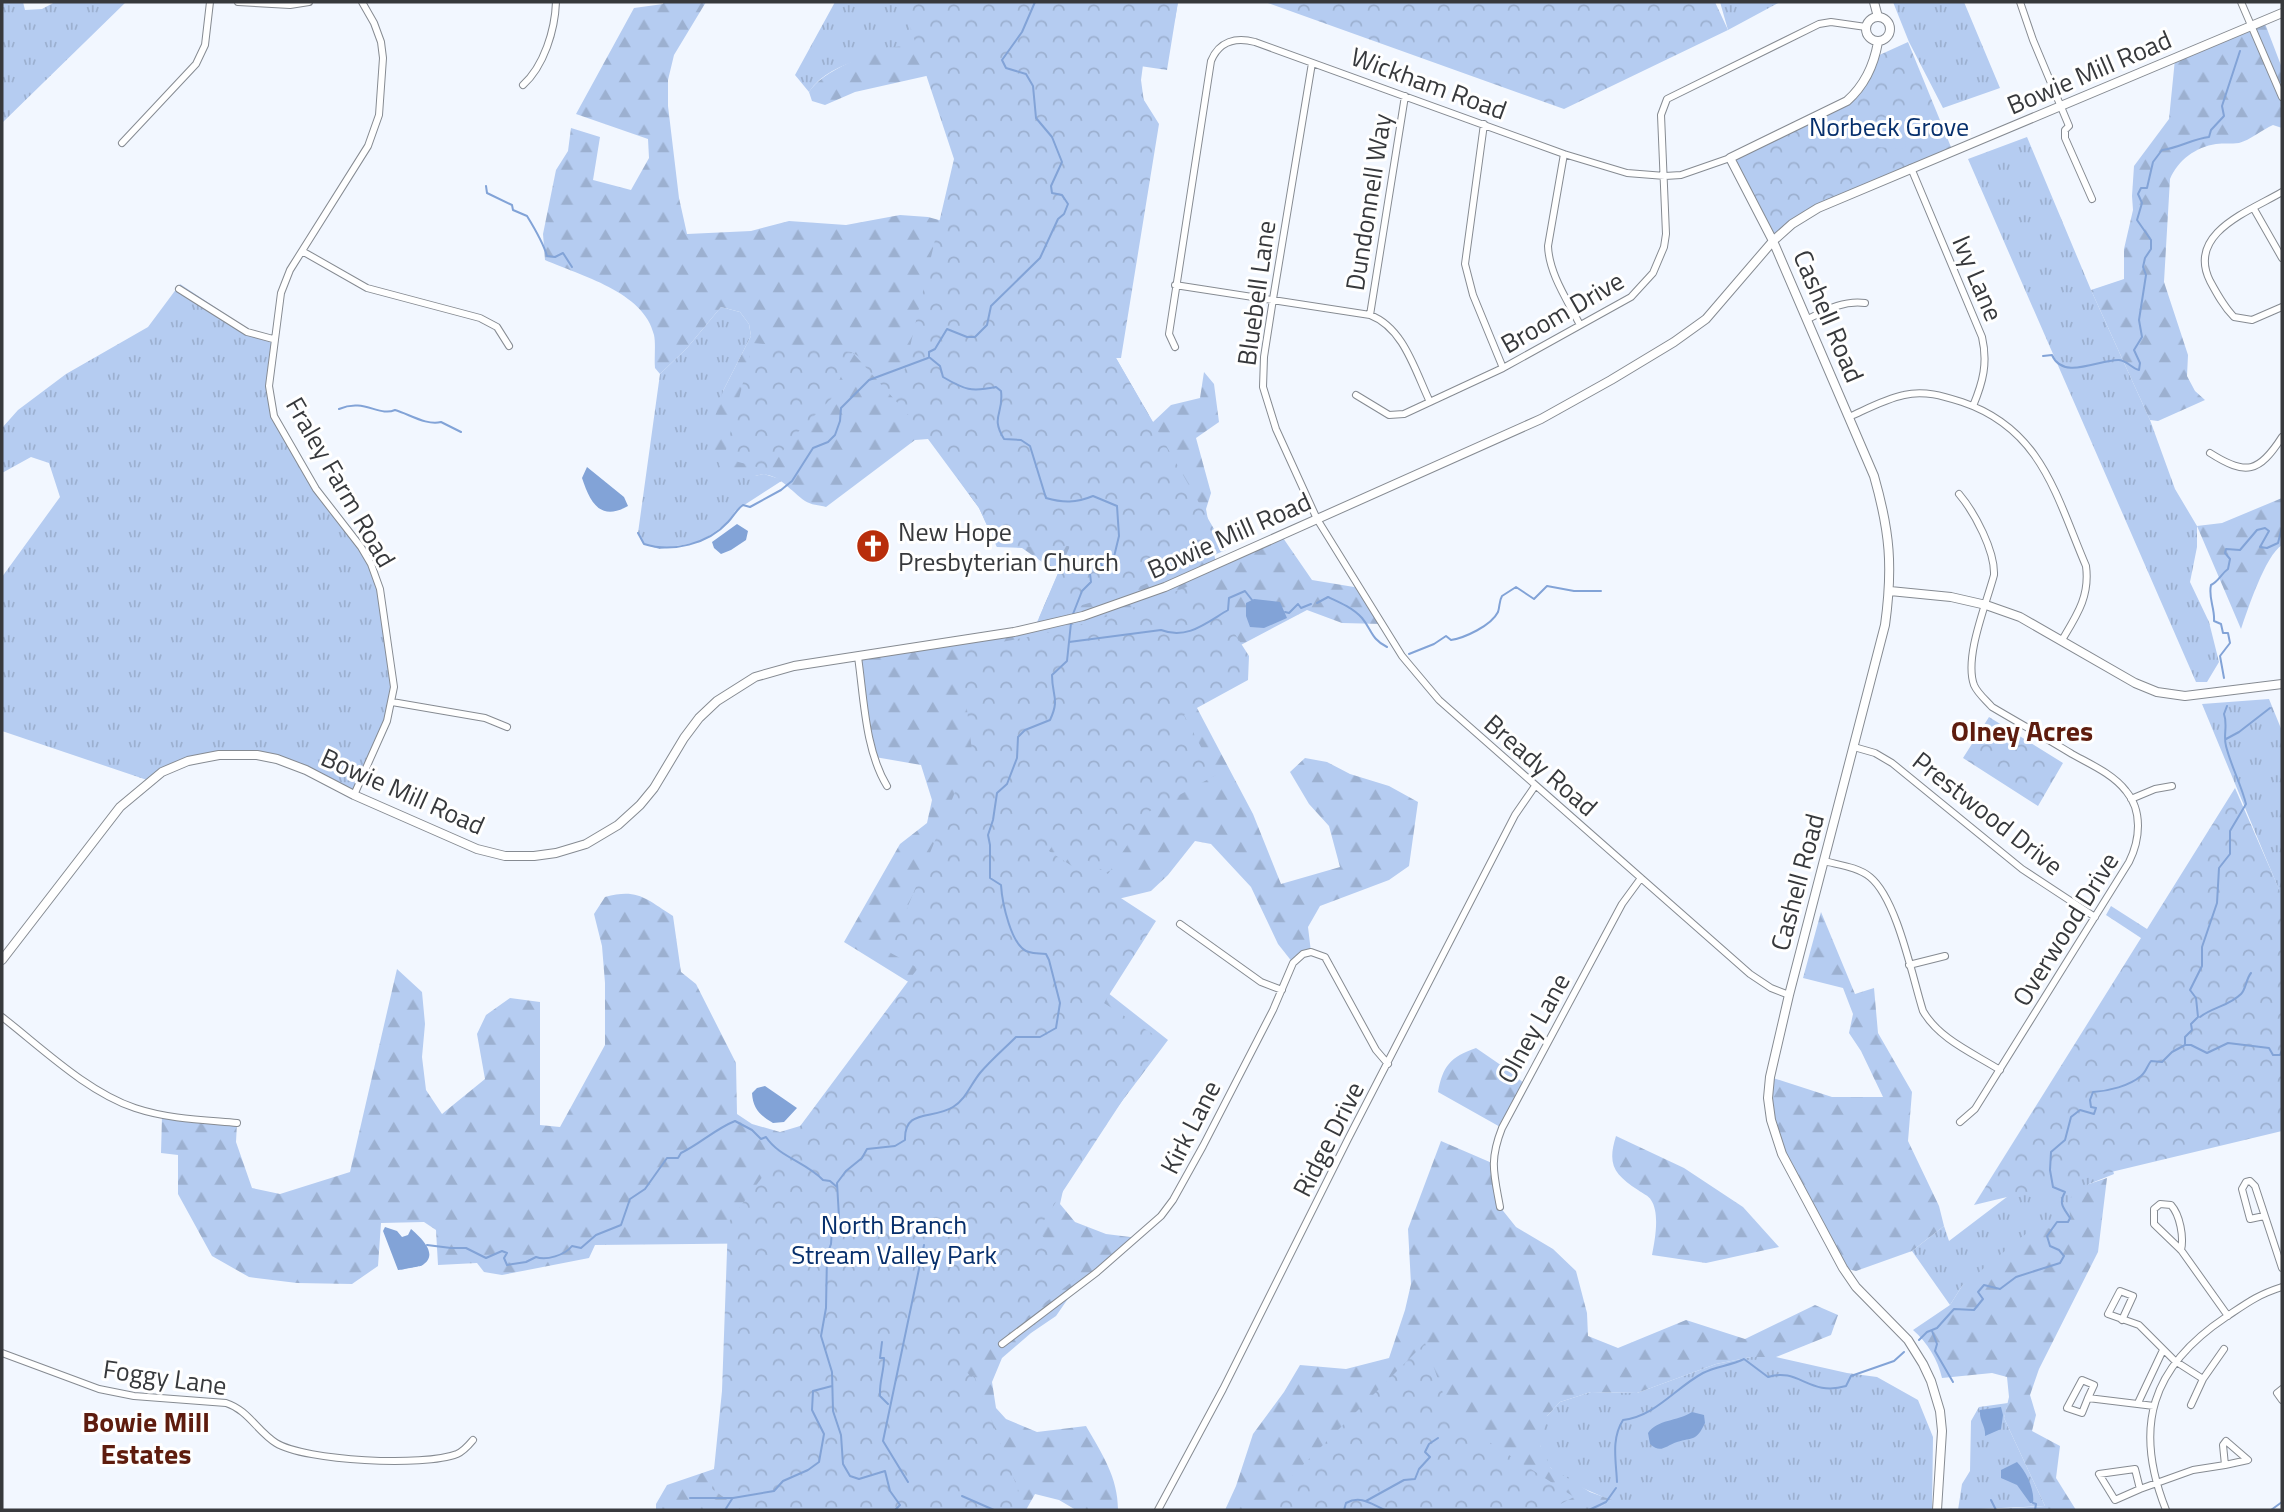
<svg xmlns="http://www.w3.org/2000/svg" width="2284" height="1512" viewBox="0 0 2284 1512" font-family="'Titillium Web',sans-serif">
<style>
.grass{fill:url(#grass-tufts)}
.forest{fill:url(#forest-firs)}
.park{fill:url(#park-crowns)}
.pitch{fill:#b5ccf1}
.water{fill:#82a3d7}
.lines{fill:none;stroke-linecap:round;stroke-linejoin:round}
.stream{stroke:#82a3d7;stroke-width:2}
.minor-casing{stroke:#868b92;stroke-width:8}
.tertiary-casing{stroke:#868b92;stroke-width:10}
.minor{stroke:#fff;stroke-width:6}
.tertiary{stroke:#fff;stroke-width:8}
.labels{text-anchor:middle;dominant-baseline:central;stroke-width:6;stroke-linejoin:round;paint-order:stroke}
.street-label{font-size:26px;fill:#37393c;stroke:#fff}
.park-label{font-size:26px;fill:#062f6c;stroke:#fff}
.poi-label{font-size:26px;fill:#37393c;stroke:#fff;text-anchor:start}
.neighbourhood-label{font-size:28px;font-weight:bold;fill:#5e1c0e;stroke:#fff}
</style>
<defs>
<pattern id="grass-tufts" width="24" height="20" patternUnits="userSpaceOnUse" patternTransform="scale(1.75)"><rect width="24" height="20" fill="#b5ccf1"/><path d="M3 7l-1-3M5 7V3M7 7l1-3M15 17l-1-3M17 17v-4M19 17l1-3" fill="none" stroke="#9cb0d0"/></pattern>
<pattern id="forest-firs" width="22" height="20" patternUnits="userSpaceOnUse" patternTransform="scale(1.75)"><rect width="22" height="20" fill="#b5ccf1"/><path d="M5 1l3.5 6h-7zM16 11l3.5 6h-7z" fill="#9cb0d0"/></pattern>
<pattern id="park-crowns" width="20" height="18" patternUnits="userSpaceOnUse" patternTransform="scale(1.75)"><rect width="20" height="18" fill="#b5ccf1"/><path d="M2 6a3 3 0 1 1 6 0M12 15a3 3 0 1 1 6 0" fill="none" stroke="#9cb0d0"/></pattern>
</defs>
<rect width="100%" height="100%" fill="#f2f7ff"/>
<!-- grass -->
<path class="grass" d="M2 2H23L25 10 42 9 55 2H126L2 123Z
M835 2H968L928 48C890 54 832 57 809 92L795 75Z
M1720 2H1780L1728 30Z
M1893 2H1964L2000 88 1943 108 1909 42Z
M2027 137 2091 290 2150 420 2175 489 2197 526V547L2190 582 2209 622 2219 662 2207 682H2196L1968 159Z
M180 284 248 329 273 339 269 386 274 416 337 515 361 547 380 589 394 687 392 702 354 795 306 770 257 755 188 761 150 781 2 731V577L60 497 49 463 31 457 2 473V428L18 410 66 374 148 327Z
M721 307 740 312 749 324 751 336 723 391 754 476 764 474 783 480 735 511 729 522 700 542 659 549 644 544 638 533 660 374 687 348Z
M2269 699 2282 731V897L2202 704Z
M2111 1164 2114 1174 2089 1184 2068 1222 2062 1221 2053 1230 1962 1286 1950 1305 1912 1251 1944 1226 1949 1241 2020 1187Z
M1751 1357H1776L1847 1373 1877 1377 1918 1400 1933 1437 1932 1510H1596L1611 1500C1594 1493 1565 1482 1552 1469 1541 1458 1538 1436 1535 1422L1547 1416 1560 1402 1591 1392 1637 1393 1716 1364Z
M2008 1403 2004 1418 2045 1506 1958 1510 1962 1484 1970 1471 1971 1421 1979 1407Z"/>
<!-- forest -->
<path class="forest" d="M664 2H706L674 55 668 80V106L679 198 687 234 751 231 789 221 846 225 900 215 928 217 957 225 971 219 944 72 855 92 825 105 812 101 809 92C823 70 869 53 895 47 905 45 918 48 928 48L968 2H1178L1175 19 1162 55 1143 65 1141 80 1146 117 1116 358 1153 422 1171 405 1200 398 1204 372 1214 384 1219 422 1196 438 1211 493 1206 509 1216 564 1281 535 1312 580 1360 588 1382 624 1342 623 1307 610 1203 665 1192 684 1197 708 1253 814 1281 884 1340 867 1329 826 1309 804 1290 772 1305 758 1327 762 1350 774 1389 786 1418 802 1409 866 1389 880 1320 906 1308 927 1311 952 1293 963 1278 944 1251 887 1211 844 1195 841 1168 875 1151 891 1118 899 1089 978 1168 1040 1083 1153 1064 1186 1060 1204 1075 1222 1106 1234 1138 1238 1074 1290 1056 1316 1031 1333 1002 1358 992 1382 996 1408 1006 1419 1037 1432 1086 1426C1102 1454 1118 1477 1118 1510H1076L1059 1500 1035 1494 1026 1510H656V1504L667 1485 714 1469 798 1243 595 1245 589 1258 502 1275 484 1272 477 1263 438 1265 436 1230 424 1222 381 1223 378 1266 352 1284 297 1283 249 1277 212 1256 178 1194V1155L161 1153 162 1116 237 1123 236 1142 252 1188 280 1194 350 1172 397 969 422 992 425 1024 422 1057 426 1090 442 1114 485 1079 477 1034 486 1015 510 998 540 1002V1125L560 1127 605 1045V983L602 946 594 914 605 897C638 888 646 899 673 916L681 972 696 984 736 1063 737 1114 752 1124 780 1132 820 1120 915 986 844 942 900 844 927 823 932 800 921 765 875 757 858 657 1035 627 1058 573 1022 548 997 547 979 508 928 439 915 440 826 507C819 505 811 505 805 501 788 489 771 463 748 480L720 467 713 445 714 420 723 391 751 336 749 324 740 312 721 307 687 348 660 374 655 368C654 358 656 345 654 335 645 292 579 275 545 260L543 234 556 170 568 151 571 128 600 137 593 180 631 190 649 158 648 139 576 114 634 8 663 4Z
M2264 21 2282 68V128L2273 125C2262 130 2250 140 2239 143 2231 144 2224 143 2216 144 2196 147 2178 160 2170 179L2164 282 2188 355 2187 376 2195 391 2205 400 2158 421 2150 420 2091 290 2124 279V249L2133 210 2132 196 2134 166 2169 119 2175 59Z
M2282 498V545C2265 556 2248 609 2241 629L2197 526 2222 523Z
M1821 912 1855 994 1874 988 1878 1033 1912 1092 1908 1141 1939 1206 1944 1226 1912 1251 1856 1271 1843 1268 1775 1134 1770 1077 1832 1097H1883L1861 1051 1849 1033 1853 1014 1843 988 1803 978Z
M1476 1048 1508 1070 1525 1084 1502 1128 1438 1092C1443 1066 1450 1057 1476 1048Z
M1616 1136 1684 1168 1743 1207 1779 1247 1706 1263 1652 1255C1655 1240 1660 1213 1651 1200 1649 1196 1642 1193 1638 1190 1614 1174 1607 1165 1616 1136Z
M1441 1141 1492 1163 1500 1207 1516 1227 1553 1249 1576 1271 1587 1313 1588 1336 1618 1348 1686 1320 1745 1339 1815 1305 1838 1315 1831 1335 1776 1357H1751L1716 1364 1637 1393 1591 1392 1560 1402 1547 1416 1540 1445 1551 1468 1590 1492 1612 1500 1596 1510H1225L1236 1486 1253 1434 1284 1392 1300 1365 1346 1369 1389 1358 1405 1310 1411 1284 1408 1229Z
M2107 1178 2098 1252 2039 1369 2030 1395 2036 1415 2032 1431 2060 1446 2056 1478 2076 1510H1982L2045 1506 2004 1418 2009 1397 2007 1377 1992 1373 1942 1378C1938 1360 1927 1342 1913 1330L1950 1305 1962 1286 2038 1224 2053 1230 2057 1222H2068L2070 1217 2069 1199 2089 1184Z"/>
<!-- park -->
<path class="park" d="M902 2H1178L1167 70 1140 66 1132 81 1159 124 1121 358H1116L1226 550 1129 591 1039 618 1070 546 997 547 979 508 929 438 852 352 831 399 795 435 768 470 724 458 753 343 852 352 901 385 954 159Z
M1265 2H1715L1728 30 1564 109Z
M1908 42 1953 152 1818 208 1773 241 1730 158 1847 101 1875 57Z
M1201 581 1249 656 1248 680 1184 715 1216 775 1150 811 1108 874 1056 840 1049 851 1156 921 1104 1003 1162 1040 1037 1231 1082 1274 966 1364V1371L971 1377 974 1375 1019 1492 1023 1510H742L712 1489 722 1391 728 1223 918 968 889 952 972 751 962 668 957 649C987 644 1017 640 1047 633 1100 621 1151 602 1201 581Z
M1989 717 2063 763 2038 806 1963 758Z
M2235 788 2282 896V1131L1974 1205 2141 938 2106 915 2111 906 2147 929Z
M1425 1343 1452 1418 1574 1497 1549 1510H1258Z"/>
<!-- pitch -->
<path class="pitch" d="M1878 117 1906 119 1905 149 1876 147Z"/>
<!-- water -->
<path class="water" d="M587 467 624 497 628 506C600 522 590 502 582 478Z
M737 524 748 531 746 540 731 550 721 554 714 548 712 542Z
M1254 599 1280 602 1287 618 1264 628 1250 627 1246 616V603Z
M765 1086 797 1108 784 1122 773 1123C760 1115 753 1109 752 1093L757 1088Z
M385 1227 397 1231 402 1237 408 1235 411 1229C420 1237 441 1255 421 1266 419 1266 402 1270 398 1270L383 1231Z
M2001 1407 2003 1415 2001 1429 1985 1436C1986 1426 1979 1421 1980 1410Z
M1692 1412 1704 1415 1705 1423C1696 1442 1693 1437 1677 1442 1665 1446 1661 1454 1650 1444L1648 1433C1658 1419 1676 1422 1692 1412Z
M2017 1462C2026 1471 2035 1490 2033 1503H2030L2017 1485 2001 1478V1470Z"/>
<g class="lines">
<!-- stream -->
<path class="stream" d="M1035 2 1022 32 1002 60 1006 68 1026 74 1033 86 1036 118 1052 137 1062 162 1051 186 1052 193 1062 195 1068 204 1064 214 1058 219 1040 258 991 306 987 325 975 337H967L947 329 935 349 929 352V357L940 366 943 377C965 390 971 392 996 387L1001 391C1004 415 990 416 1004 439L1021 440 1030 446 1046 498C1063 503 1076 503 1093 496L1117 506 1119 536 1112 565 1110 569 1106 571 1099 561 1095 560 1089 565 1091 582 1082 591 1073 614
M486 186 487 193 512 205 513 210 527 216C535 229 543 242 547 256L555 257 563 253 572 267
M2043 356 2052 355C2063 381 2100 359 2119 360 2128 361 2131 368 2139 370L2140 363 2134 350 2142 337 2139 320 2146 275 2143 267 2145 258 2151 249V240L2137 220 2142 203 2138 194 2141 188H2147L2153 162 2162 150C2179 148 2192 139 2209 137L2211 130 2224 116 2222 106 2240 51
M339 409C364 398 379 417 395 410 409 414 427 426 441 422L461 432
M638 533 644 544C672 553 708 544 728 522 734 516 736 510 743 505L750 507 781 490 792 481 813 448 828 442 835 435 840 421 841 408 869 380 928 358
M1317 603 1328 597C1339 602 1353 608 1362 618 1372 630 1371 639 1387 647
M1285 612 1289 613 1298 604 1301 608 1311 604
M1069 642 1161 630C1187 640 1206 623 1228 610L1229 598 1245 591 1252 600
M1409 654 1434 644 1446 636 1451 640C1464 638 1491 626 1498 612 1500 606 1499 601 1502 596L1516 587 1534 599 1547 586 1574 591H1601
M2224 678 2220 656 2230 643 2228 633H2223L2221 624 2214 621C2215 608 2208 598 2211 585 2219 581 2221 574 2228 569L2230 559 2225 553 2226 549 2240 550 2257 530 2265 528 2269 531 2260 547 2267 548 2278 543 2282 527
M2226 739 2239 732 2270 708
M2200 1017C2213 1007 2229 1006 2241 994 2246 989 2246 979 2251 973
M2185 1045H2191L2207 1053 2228 1043 2269 1048 2273 1055H2280L2282 1050
M427 1245 451 1248H466L486 1258 502 1251 507 1253 504 1258 507 1265 526 1262 536 1257C546 1261 565 1255 572 1246L581 1248 596 1235 621 1225 630 1199 645 1189 667 1158H678L681 1153C700 1144 715 1129 735 1121L752 1130 761 1139 766 1137C779 1157 806 1162 823 1180L830 1181 837 1187
M1932 1331 1937 1344 1935 1351 1953 1382
M1919 1340 1927 1332 1937 1328 1954 1309 1974 1310 1983 1299 1978 1292 1984 1285 2000 1289 2016 1277 2060 1263 2064 1256 2059 1250 2050 1246 2047 1236 2057 1222H2068L2070 1218C2064 1208 2058 1204 2065 1192L2053 1187 2050 1170 2051 1152 2065 1140 2071 1117 2080 1110 2094 1114 2096 1108 2091 1107 2090 1100 2093 1092C2109 1091 2129 1086 2141 1076 2146 1072 2147 1066 2151 1061L2162 1062 2172 1052 2185 1045V1037L2192 1030 2191 1024 2198 1017 2196 998 2190 990 2202 966V947L2217 903 2219 868 2230 854V831L2246 804C2241 784 2231 766 2226 746 2223 735 2228 725 2224 714L2227 706
M882 1342 880 1358H884C884 1372 879 1382 880 1396L888 1404
M908 1482 883 1441 924 1245
M1617 1482C1616 1460 1611 1439 1623 1420 1656 1416 1675 1388 1703 1373 1716 1366 1730 1366 1744 1359L1768 1377C1799 1367 1809 1397 1846 1386L1851 1376 1894 1361 1904 1352
M962 1496 994 1510
M690 1498H733L774 1491 783 1481 808 1470 819 1462 824 1434 812 1410 813 1391 832 1386
M1991 1500 1996 1510
M1366 1501 1404 1480 1415 1479 1419 1469 1430 1457 1425 1452 1429 1444 1438 1438
M2033 1503 2036 1504 2035 1510
M725 1510 732 1499
M895 1510 900 1505 890 1491 885 1471 859 1479 850 1476 843 1464 841 1435 833 1411 832 1372 821 1336 826 1308 827 1255 831 1244 832 1229 839 1217 837 1183 846 1171 862 1158 867 1149 895 1146 905 1140C904 1108 932 1120 953 1107 966 1099 971 1084 980 1073 991 1060 1004 1049 1016 1037H1040L1056 1028 1060 1003 1049 960 1046 954C1040 953 1035 954 1029 952 1011 948 1002 901 1001 885L990 878V845L988 835 993 820 997 793 1007 784 1017 758 1018 737 1025 730 1050 720C1060 699 1052 696 1052 675L1067 661 1071 623
M1344 1510 1346 1503C1361 1495 1371 1504 1385 1510
M1589 1510 1606 1502 1616 1488
M2271 1510 2282 1502"/>
<!-- minor casing -->
<g class="minor-casing">
<path id="minor" d="M238 2 290 5 309 2
M2020 2 2033 40 2069 126 2065 130V138L2092 199
M2241 2 2282 97
M1312 63 1273 299 1264 357 1263 387 1276 429 1317 519 1402 656 1439 700 1750 974 1771 988 1789 995
M523 85C544 66 555 30 556 2
M1484 124 1465 264 1473 295 1503 368
M122 143 196 64 205 45 210 2
M1564 154 1548 246C1549 274 1568 301 1580 325
M1911 168 1982 337C1988 363 1983 382 1973 406
M2282 192C2250 211 2186 233 2210 281 2217 294 2224 307 2234 317L2252 320 2282 307
M2254 209 2282 258
M302 251 367 288 480 318 497 327 509 346
M1175 285 1370 315C1404 328 1415 371 1430 402
M179 289 247 332 273 339
M1370 315 1405 96
M1808 319C1826 310 1844 300 1865 303
M1175 347 1169 334 1211 61C1219 41 1236 37 1255 42L1564 154 1627 173 1665 176 1681 175 1730 158
M1356 395 1389 415 1404 414 1503 368 1631 297 1653 273 1664 247 1666 234 1661 115 1667 99 1819 24 1831 22 1866 27
M1849 417C1867 409 1885 399 1904 395 1924 390 1943 396 1962 402 2042 429 2056 496 2086 566 2090 596 2077 615 2062 640
M2210 453C2246 476 2259 473 2282 437
M1959 494C1975 513 1995 551 1994 575 1986 605 1964 657 1974 685 1978 694 1986 700 1992 707 2019 723 2046 738 2072 754 2090 764 2113 774 2126 791 2143 811 2140 840 2129 862L1975 1109 1960 1122
M858 657C864 698 865 750 887 786
M392 702 485 718 507 727
M1854 747 1875 753 1892 763 2022 869 2095 917
M354 795 387 721 394 687 380 589 371 564 361 547 316 489 274 416 269 386 281 293 290 270 368 146 379 115 383 58 381 42 374 23 362 2
M2131 799 2155 789 2172 786
M1824 861C1839 865 1858 867 1870 877 1897 899 1912 976 1923 1011 1939 1039 1973 1053 2000 1070
M1180 924 1261 982 1282 990
M1909 965 1945 956
M2 1017C42 1048 87 1092 135 1108 168 1119 203 1120 237 1123
M1500 1207C1494 1174 1489 1161 1502 1128L1622 904 1641 878
M2264 1216 2250 1219 2242 1189 2246 1182 2250 1181 2255 1186 2282 1268
M2181 1250C2184 1237 2180 1215 2171 1205L2160 1204 2154 1209V1224L2181 1250 2228 1316
M2122 1320 2133 1296 2120 1291 2108 1314 2139 1325 2175 1361 2203 1379 2224 1349
M1002 1344 1097 1272 1161 1216 1173 1200 1203 1146 1273 1010 1293 963 1303 954 1311 952 1325 957 1376 1050 1388 1064
M2 1353 99 1389 134 1396 226 1403C248 1410 257 1431 276 1443 305 1461 424 1467 457 1454 464 1451 468 1446 473 1440
M2282 1389 2277 1393 2282 1400
M2088 1398 2082 1413 2067 1408 2082 1380 2094 1385 2088 1398 2154 1406
M2138 1403 2163 1350
M2191 1405 2203 1379
M2226 1441 2248 1460 2225 1465 2223 1445Z
M2135 1469 2140 1489 2115 1500 2099 1474Z
M2140 1489 2193 1470 2225 1465
M1158 1510 1223 1389 1348 1139 1515 815 1535 786
M2166 1510C2133 1427 2151 1367 2226 1317 2247 1303 2257 1295 2282 1287"/>
</g>
<!-- tertiary casing -->
<g class="tertiary-casing">
<path id="tertiary" d="M1874 2 1878 17
M1866 29a12 12 0 1 1 24 0a12 12 0 1 1-24 0Z
M1878 42C1874 65 1865 85 1847 101L1730 158 1773 241 1874 476C1890 532 1893 567 1885 625L1789 995 1770 1077 1768 1098 1771 1120 1782 1154 1843 1268 1856 1287 1908 1340 1923 1364 1931 1381 1940 1411 1942 1431 1937 1510
M1890 591 1951 597 1986 605 2020 617 2135 683 2157 692 2185 696 2282 684
M2 960 120 807 162 772 188 761 219 755H257L277 759 306 770 354 795 477 849 505 856H534L556 853 586 844 618 825 640 805 654 788 684 738 699 718 717 701 755 677 794 666 1014 632 1083 616 1165 587 1541 419 1611 380 1674 342 1706 319 1773 241 1792 224 1818 208 2282 13"/>
</g>
<!-- minor -->
<use href="#minor" class="minor"/>
<!-- tertiary -->
<use href="#tertiary" class="tertiary"/>
</g>
<!-- icons -->
<defs>
<g id="church-disc" transform="scale(1.75)"><circle r="9.5" fill="#b82d0b" stroke="#fff"/><path d="M-1.2-6h2.4v3.5h3.3v2.4h-3.3V6h-2.4V-.1h-3.3v-2.4h3.3Z" fill="#fff"/></g>
</defs>
<g fill-rule="evenodd">
<use href="#church-disc" x="873" y="546"/>
</g>
<g class="labels">
<!-- street labels -->
<g class="street-label">
<text transform="translate(2089 72) rotate(-23)">Bowie Mill Road</text>
<text transform="translate(1429 83) rotate(20)">Wickham Road</text>
<text transform="translate(1368 202) rotate(-81)">Dundonnell Way</text>
<text transform="translate(1978 278) rotate(67)">Ivy Lane</text>
<text transform="translate(1256 293) rotate(-82)">Bluebell Lane</text>
<text transform="translate(1562 312) rotate(-30)">Broom Drive</text>
<text transform="translate(1829 316) rotate(67)">Cashell Road</text>
<text transform="translate(341 482) rotate(60)">Fraley Farm Road</text>
<text transform="translate(1229 535) rotate(-24)">Bowie Mill Road</text>
<text transform="translate(1541 765) rotate(41)">Bready Road</text>
<text transform="translate(403 791) rotate(24)">Bowie Mill Road</text>
<text transform="translate(1988 813) rotate(38)">Prestwood Drive</text>
<text transform="translate(1797 882) rotate(-75)">Cashell Road</text>
<text transform="translate(2065 929) rotate(-58)">Overwood Drive</text>
<text transform="translate(1533 1028) rotate(-61)">Olney Lane</text>
<text transform="translate(1190 1127) rotate(-63)">Kirk Lane</text>
<text transform="translate(1328 1139) rotate(-63)">Ridge Drive</text>
<text transform="translate(165 1377) rotate(8)">Foggy Lane</text>
</g>
<!-- park labels -->
<g class="park-label">
<text x="1889" y="126">Norbeck Grove</text>
<text x="894" y="1224">North Branch<tspan x="894" dy="30">Stream Valley Park</tspan></text>
</g>
<!-- poi labels -->
<g class="poi-label">
<text x="898" y="531">New Hope<tspan x="898" dy="30">Presbyterian Church</tspan></text>
</g>
<!-- neighbourhood labels -->
<g class="neighbourhood-label">
<text x="2022" y="730">Olney Acres</text>
<text x="146" y="1421">Bowie Mill<tspan x="146" dy="32">Estates</tspan></text>
</g>
</g>
<!-- border -->
<rect width="2284" height="1512" fill="none" stroke="#37393c" stroke-width="7"/>
</svg>
